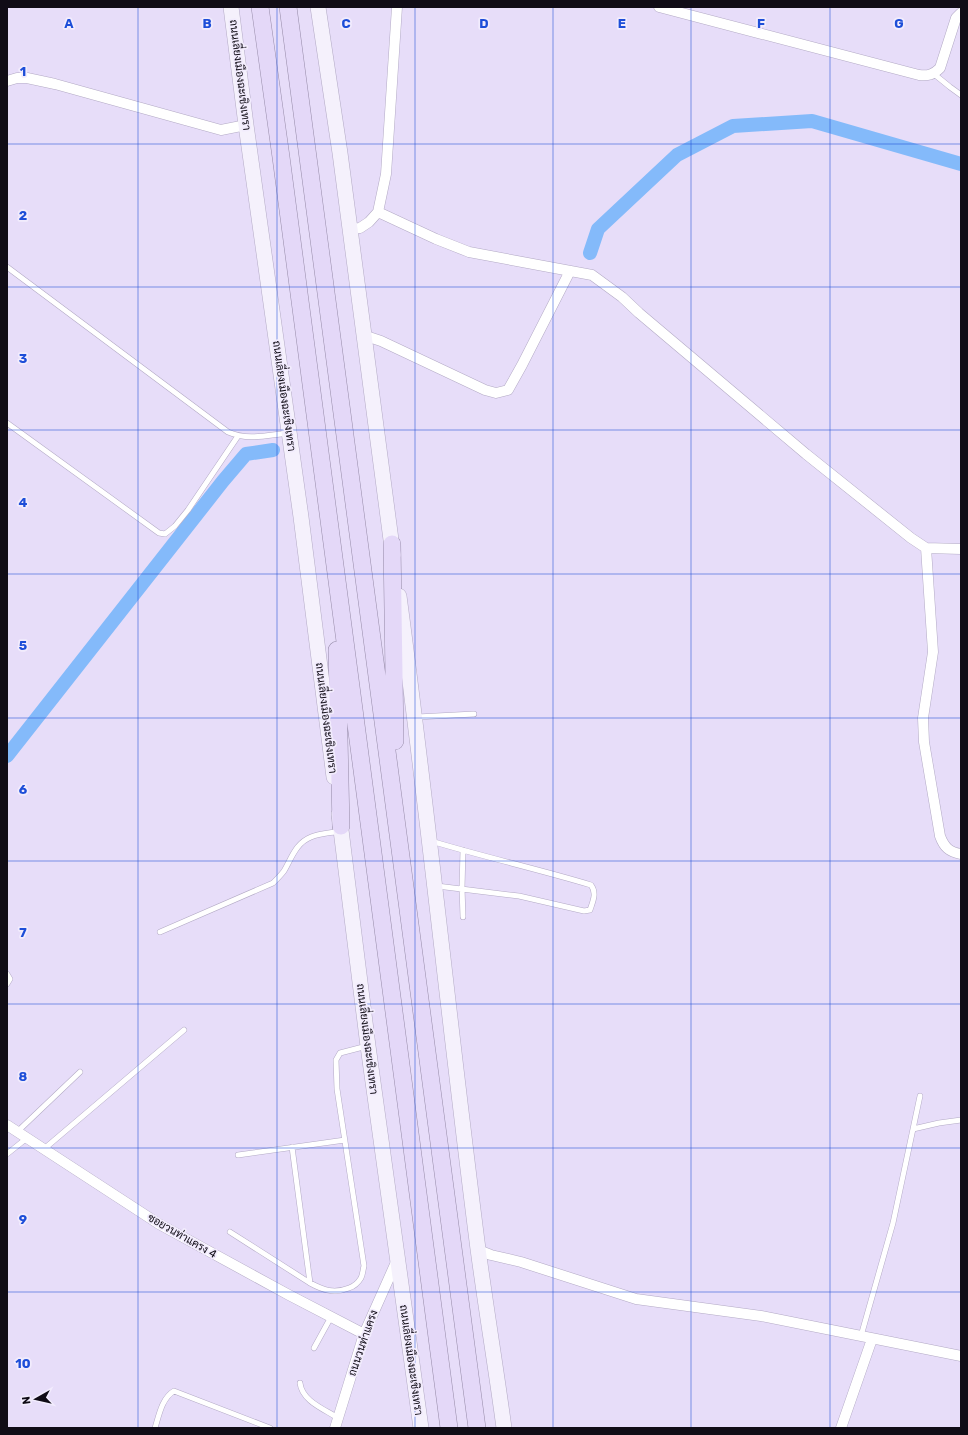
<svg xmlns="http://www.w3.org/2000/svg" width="968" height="1435" viewBox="0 0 968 1435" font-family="Rubik,Sarabun,sans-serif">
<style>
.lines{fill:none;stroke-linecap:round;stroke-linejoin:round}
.canal{stroke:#84bafa;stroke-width:14}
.service-casing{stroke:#b3aac5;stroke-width:6}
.minor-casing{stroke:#b3aac5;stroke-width:11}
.secondary-casing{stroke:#b3aac5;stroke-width:16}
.trunk-casing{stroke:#968ba8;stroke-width:18}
.service{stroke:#fff;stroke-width:5}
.minor{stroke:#fff;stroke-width:10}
.secondary{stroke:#f5f1fc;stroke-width:15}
.trunk{stroke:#e4d8f8;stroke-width:17}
.grid{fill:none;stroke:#1d4ed8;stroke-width:1;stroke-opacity:0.55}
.labels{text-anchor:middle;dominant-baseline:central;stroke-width:3.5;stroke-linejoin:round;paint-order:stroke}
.street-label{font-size:11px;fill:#100c16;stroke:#f2ecfd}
.grid-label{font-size:13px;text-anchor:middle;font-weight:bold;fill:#1d4ed8;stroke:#f2ecfd;stroke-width:3.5;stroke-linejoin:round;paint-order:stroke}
</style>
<rect width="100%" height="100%" fill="#e7ddf9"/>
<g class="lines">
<!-- canal -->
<path class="canal" d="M590 253 598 229 677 155 733 126 812 121 961 164
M7 756 223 481 246 454 273 450"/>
<!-- service casing -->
<g class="service-casing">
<path id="service" d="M934 74 950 87 961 95
M7 267 228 432C249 441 267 435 289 433
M7 423 159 533 165 534 175 526 188 510 238 436
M417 717 474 714
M431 841C484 857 538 869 591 885 597 893 593 901 590 910L584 911 519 896 437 886
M463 850 462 888 463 917
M160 932 273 883C277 879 281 875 284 871 292 857 296 843 311 837 320 833 331 833 340 831
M7 974 10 979 7 984
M913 1129 939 1123 961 1120
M17 1132 80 1072
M292 1147 310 1283
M44 1149 184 1030
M7 1154 27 1138
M238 1155 345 1140
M230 1232 310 1283C323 1290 334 1294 349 1288 355 1286 358 1283 361 1278 363 1274 363 1269 364 1266L337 1089 336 1060 340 1053 367 1046
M861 1336 893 1223 920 1096
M314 1348 331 1317
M300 1383C302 1401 324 1409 338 1418
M155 1428C159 1415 162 1398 174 1391L270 1428"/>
</g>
<!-- minor casing -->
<g class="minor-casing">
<path id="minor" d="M659 7 919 75C928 76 933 75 940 68L956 18 961 13
M7 81 17 78H27L55 84 221 130 246 125
M378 212 436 239 469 252 592 275 622 297 639 313 806 454 911 538 926 548 961 549
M349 229 360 228 369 222 378 212 386 174 397 7
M363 335 381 341 485 390 496 393 508 390 522 365 570 271
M926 548 933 652 923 718 924 742 940 836C944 847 949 852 961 854
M7 1125 159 1224 289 1295 364 1334
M478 1250 491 1255 521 1262 636 1299 761 1316 961 1356
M335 1428 364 1334 397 1260
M841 1428 872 1339"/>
</g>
<!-- secondary casing -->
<g class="secondary-casing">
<path id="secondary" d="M231 7 246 125 301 517 334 777
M318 7 340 153 393 555
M399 596C428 813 450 1031 478 1249 486 1309 496 1368 504 1428
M339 814 368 1046 421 1428"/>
</g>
<!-- trunk casing -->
<g class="trunk-casing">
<path id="trunk" d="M260 7 281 157 449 1428
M288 7 477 1428
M392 544 395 741
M337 650 341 826"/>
</g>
<!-- service -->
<use href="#service" class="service"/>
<!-- minor -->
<use href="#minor" class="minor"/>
<!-- secondary -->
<use href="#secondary" class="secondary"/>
<!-- trunk -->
<use href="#trunk" class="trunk"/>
</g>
<!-- grid -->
<path class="grid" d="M138 7V1428M277 7V1428M415 7V1428M553 7V1428M691 7V1428M830 7V1428M7 144H961M7 287H961M7 430H961M7 574H961M7 718H961M7 861H961M7 1004H961M7 1148H961M7 1292H961"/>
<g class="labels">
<!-- street labels -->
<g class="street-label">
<text transform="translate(240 75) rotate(83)">ถนนเลี่ยงเมืองฉะเชิงเทรา</text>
<text transform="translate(284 396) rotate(82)">ถนนเลี่ยงเมืองฉะเชิงเทรา</text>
<text transform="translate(326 718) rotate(83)">ถนนเลี่ยงเมืองฉะเชิงเทรา</text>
<text transform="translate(367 1039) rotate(83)">ถนนเลี่ยงเมืองฉะเชิงเทรา</text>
<text transform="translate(182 1236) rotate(30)">ซอยวนท่าแครง 4</text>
<text transform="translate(363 1343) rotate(-71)">ถนนวนท่าแครง</text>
<text transform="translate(411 1360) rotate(82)">ถนนเลี่ยงเมืองฉะเชิงเทรา</text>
</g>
</g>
<g class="grid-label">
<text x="69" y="28">A</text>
<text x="207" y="28">B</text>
<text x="346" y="28">C</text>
<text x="484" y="28">D</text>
<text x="622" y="28">E</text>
<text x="761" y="28">F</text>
<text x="899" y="28">G</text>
<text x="23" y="76">1</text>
<text x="23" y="220">2</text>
<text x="23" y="363">3</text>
<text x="23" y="507">4</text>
<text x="23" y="650">5</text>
<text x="23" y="794">6</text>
<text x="23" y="937">7</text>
<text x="23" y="1081">8</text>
<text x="23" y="1224">9</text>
<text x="23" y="1368">10</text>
</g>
<!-- border -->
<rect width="968" height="1435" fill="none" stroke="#100c16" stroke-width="16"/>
<!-- north arrow -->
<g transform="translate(36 1399) rotate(262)" stroke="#f2ecfd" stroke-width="3" paint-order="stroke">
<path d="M0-3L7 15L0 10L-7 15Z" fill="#100c16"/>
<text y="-6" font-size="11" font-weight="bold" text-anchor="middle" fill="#100c16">N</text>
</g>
</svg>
